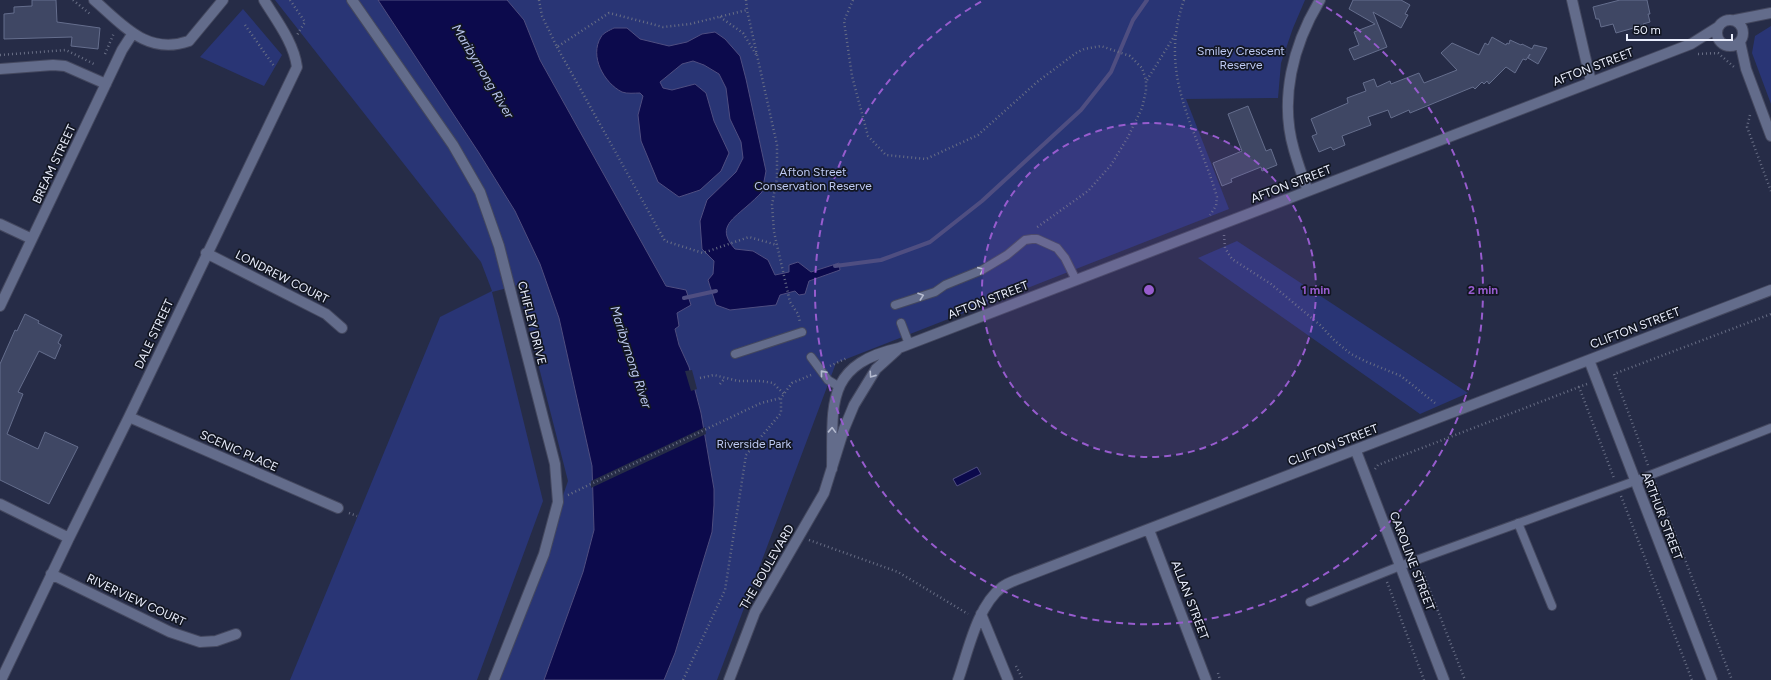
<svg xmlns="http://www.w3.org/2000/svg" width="1771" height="680" viewBox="0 0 1771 680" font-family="Figtree,sans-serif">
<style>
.green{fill:#293575}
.water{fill:#0c0a4c;stroke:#4f4e81}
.pier{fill:#262c47}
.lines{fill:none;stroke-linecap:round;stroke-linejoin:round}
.stream{stroke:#4f4e81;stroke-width:4}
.building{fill:#3f4764;stroke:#656e8d}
.lane-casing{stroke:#44485f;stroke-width:10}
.street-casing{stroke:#44485f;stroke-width:12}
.path{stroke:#686e85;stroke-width:2.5;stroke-dasharray:1 3;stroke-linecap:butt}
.lane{stroke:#636c8b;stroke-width:8}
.street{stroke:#636c8b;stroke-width:10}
.oneway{stroke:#b4bacf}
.ring{fill:none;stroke:#975cce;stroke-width:2;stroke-dasharray:7 5}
.labels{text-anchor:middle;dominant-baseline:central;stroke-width:3.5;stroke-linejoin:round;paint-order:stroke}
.park-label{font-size:12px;fill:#becaf3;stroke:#121622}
.street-label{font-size:12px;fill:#eaeefd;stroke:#121622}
.water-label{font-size:13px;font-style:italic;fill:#bbc7ef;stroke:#121622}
.centre{fill:#975cce;stroke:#121622;stroke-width:2}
.ring-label{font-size:12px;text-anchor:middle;font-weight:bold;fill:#975cce;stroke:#121622;stroke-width:3.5;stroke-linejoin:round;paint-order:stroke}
</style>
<rect width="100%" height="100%" fill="#262c47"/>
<!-- green -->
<path class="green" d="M275 0H378L479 153 515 211 540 264 559 318 592 466 594 530 583 572 544 680H500L568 481 518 285 492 292 543 501 477 680H290L440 317 492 291 481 262Z
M507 0H1305L1293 28 1281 63 1278 98 1186 99 1229 209 836 363 717 680H664L675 653 712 532 714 505V489L701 413 689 367 679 345 666 286 540 60 524 20Z
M243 9 282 55 264 86 200 57Z
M1771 26V104L1752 53 1755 36Z
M1237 241 1468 393 1420 414 1198 258Z"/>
<!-- water -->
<path class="water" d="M378 0H507L524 20 540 60 666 286 686 290 691 305 677 313 679 326 675 329 679 345 689 367 701 413 714 489V505L712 532 675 653 664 680H544L583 572 594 530 592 466 559 318 540 264 515 211 479 153Z
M614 28H627L640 39 669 46 687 42 702 34 715 32 725 39 740 56 746 79 766 171 762 192C757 197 752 202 746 207 730 221 717 229 735 249L753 251 768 260 775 275 789 272V265L798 262 811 272 839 263 840 270 809 281 805 294 799 295 795 291 780 295 776 305 730 310 716 305 708 280 713 274 714 261 702 249 700 221 707 200 736 172 743 158 741 142 730 119 726 88 719 74 704 65 693 61 682 64 660 82 663 88 672 90 695 84 706 93 714 121 729 153 721 171 700 190 679 197 658 182 641 141 638 115 643 96 640 93C635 93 627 94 622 92 604 83 589 56 601 37 603 33 610 30 614 28Z
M977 467 981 474 957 486 953 479Z"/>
<!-- pier -->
<path class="pier" d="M692 370 697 389 691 391 685 371Z
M705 427 706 434 591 488V481Z"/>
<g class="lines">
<!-- stream -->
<path class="stream" d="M835 266 881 260 930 242 982 201 1081 110 1111 72 1133 20 1147 0
M684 298 716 291"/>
</g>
<!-- building -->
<path class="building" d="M32 0H56L57 22 100 28 98 49 71 46 72 37 4 39V14L14 13V7L32 6Z
M1353 0H1401L1410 5 1405 14 1408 15 1401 28 1373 12 1387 47 1354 60 1349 49 1359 45 1354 32 1375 24 1349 9Z
M1620 0H1647L1650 14H1648L1650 22 1643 24 1644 25 1616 33 1613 24 1601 27 1599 19H1596L1593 7Z
M1492 37 1506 45 1507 43 1509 44 1510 40 1521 45 1522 44 1532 49 1534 45 1547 48 1538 64 1528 58 1530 54 1526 60 1523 59 1515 73 1506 67 1489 84 1487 81 1484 84 1482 82 1475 89 1473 87 1410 113 1409 110 1391 118 1388 110 1368 117 1371 125 1342 136 1345 145 1333 150 1331 147 1319 152 1312 136 1317 134 1311 119 1348 103 1347 98 1366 91 1363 83 1374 79 1377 87 1390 81 1391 84 1419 73 1424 83 1457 70 1441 53 1452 43 1479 55 1485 43 1488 45Z
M1248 106 1266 151 1271 149 1277 165 1262 171 1261 167 1231 179 1232 182 1222 186 1213 163 1242 151 1228 114Z
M25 314 39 321 38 323 62 335 58 343 61 345 55 359 39 351 18 392 23 394 7 434 38 449 45 432 78 447 49 504 0 480V364L15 330 17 331Z"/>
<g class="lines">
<!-- lane casing -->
<g class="lane-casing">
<path id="lane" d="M895 305 935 292 945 285 982 270 1007 255 1025 240 1032 239H1037L1057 248 1065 258 1076 280
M901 323 909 344
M735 354 802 332
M811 357 828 380 838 386
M1518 523 1552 606
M1310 602 1400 566 1635 481 1771 428"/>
</g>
<!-- street casing -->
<g class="street-casing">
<path id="street" d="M94 0C122 24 147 56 189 41L223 0
M352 0 453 145 480 192 499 246 555 464 558 502 544 554 494 680
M1572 0 1591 82
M1717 33a13 13 0 1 1 26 0a13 13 0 1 1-26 0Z
M1735 20 1771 13
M1740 42 1746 69 1771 136
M0 69 53 65 65 66 106 84
M1308 191C1303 178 1298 164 1294 150 1279 99 1293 45 1320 0
M0 224 32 239
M206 253 326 314 342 328
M0 306 122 50 133 33
M1589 360 1712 680
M129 417 338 508
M1356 451 1444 680
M832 469C833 405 824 365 899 348L1691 44 1718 27
M0 504 69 538
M1149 530 1206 680
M51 574 170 632 200 642 216 641 236 634
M981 614 1008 680
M1 680 69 538 129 417 297 67C294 43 277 21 264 0
M729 680 755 612 824 493 844 429 854 405 876 369 897 350
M958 680C968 652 977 606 1002 587 1006 584 1011 582 1016 580L1771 290"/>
</g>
<!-- path -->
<path class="path" d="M73 0 90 14
M290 0 305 22 297 35
M539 0 542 16 557 47 609 13 663 27 690 24 747 10
M746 0 747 10 777 145V178L772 205 774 232 790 302 798 314 800 322
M853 0 844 21 852 76 868 136 886 155 926 159 978 135 1037 82 1076 53 1084 49 1101 46 1130 56 1142 68 1146 80V91L1142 108 1128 137 1111 165 1088 191 1036 228
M1184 0C1157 76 1197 128 1217 197L1216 206 1210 215
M720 17 743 33 757 56
M245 25 274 66
M557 47 665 241 703 253 749 237 777 245
M105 54 114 33
M1698 54 1718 53 1734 67
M0 55 66 50 94 64
M1147 80 1175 35
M1750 115 1747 127 1771 191
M1224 235 1225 248 1232 259 1271 284 1320 325 1335 341 1351 354 1367 362 1401 376 1435 403
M975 305 991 299
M830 366 847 358
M700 378 714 375 738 381H761L773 383 784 394
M720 384 725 378
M1587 384 1579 387 1614 478
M1648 465 1614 374 1771 314
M1375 469 1378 465 1579 387
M1655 483 1732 680
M568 495 761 403 781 398
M1621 496 1692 680
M349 513 357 516
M809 540 898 572 968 614
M1420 570 1423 573 1465 680
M1387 582 1424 680
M1016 666 1023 680
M1218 673 1220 680
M683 680 725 590 746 455 781 413V398L792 383 811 375"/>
<!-- lane -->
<use href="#lane" class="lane"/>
<!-- street -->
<use href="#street" class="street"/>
</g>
<!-- one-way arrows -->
<defs><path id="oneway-chevron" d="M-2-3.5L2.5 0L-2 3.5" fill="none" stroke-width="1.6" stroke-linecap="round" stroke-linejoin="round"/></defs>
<g class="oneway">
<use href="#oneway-chevron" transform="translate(981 270) rotate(-24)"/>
<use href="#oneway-chevron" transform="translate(921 296) rotate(-19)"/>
<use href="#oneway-chevron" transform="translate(823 373) rotate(-129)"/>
<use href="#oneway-chevron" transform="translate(872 375) rotate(125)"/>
<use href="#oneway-chevron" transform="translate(832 430) rotate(-88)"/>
</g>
<!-- distance rings -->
<circle cx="1149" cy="290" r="167" fill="#975cce" fill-opacity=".12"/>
<g class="ring">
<circle cx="1149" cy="290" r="167"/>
<path d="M1316 1A334 334 0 1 1 982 1"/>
</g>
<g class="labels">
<!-- park labels -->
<g class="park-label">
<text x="1241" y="51">Smiley Crescent<tspan x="1241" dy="14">Reserve</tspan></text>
<text x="813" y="172">Afton Street<tspan x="813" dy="14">Conservation Reserve</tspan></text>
<text x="754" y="444">Riverside Park</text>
</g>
<!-- street labels -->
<g class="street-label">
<text transform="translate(1593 67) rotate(-21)">AFTON STREET</text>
<text transform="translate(54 164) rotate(-65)">BREAM STREET</text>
<text transform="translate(1291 184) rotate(-21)">AFTON STREET</text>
<text transform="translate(282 277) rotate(27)">LONDREW COURT</text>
<text transform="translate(988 300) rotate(-21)">AFTON STREET</text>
<text transform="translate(532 323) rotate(76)">CHIFLEY DRIVE</text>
<text transform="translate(1635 328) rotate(-21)">CLIFTON STREET</text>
<text transform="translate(154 334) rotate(-65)">DALE STREET</text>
<text transform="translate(1333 445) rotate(-21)">CLIFTON STREET</text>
<text transform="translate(239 451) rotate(24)">SCENIC PLACE</text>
<text transform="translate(1662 516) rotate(69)">ARTHUR STREET</text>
<text transform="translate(1412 561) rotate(69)">CAROLINE STREET</text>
<text transform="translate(767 567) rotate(-60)">THE BOULEVARD</text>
<text transform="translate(136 600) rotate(25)">RIVERVIEW COURT</text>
<text transform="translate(1190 600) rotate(69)">ALLAN STREET</text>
</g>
<!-- water labels -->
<g class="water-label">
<text transform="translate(483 71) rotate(59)">Maribyrnong River</text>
<text transform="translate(631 357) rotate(72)">Maribyrnong River</text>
</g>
</g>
<circle cx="1149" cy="290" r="6" class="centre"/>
<g class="ring-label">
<text x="1316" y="294">1 min</text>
<text x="1483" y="294">2 min</text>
</g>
<!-- scale -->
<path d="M1627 34v6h105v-6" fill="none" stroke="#eaeefd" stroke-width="2"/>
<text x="1633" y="34" font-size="12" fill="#eaeefd" stroke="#121622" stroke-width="3" paint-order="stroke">50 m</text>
</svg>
